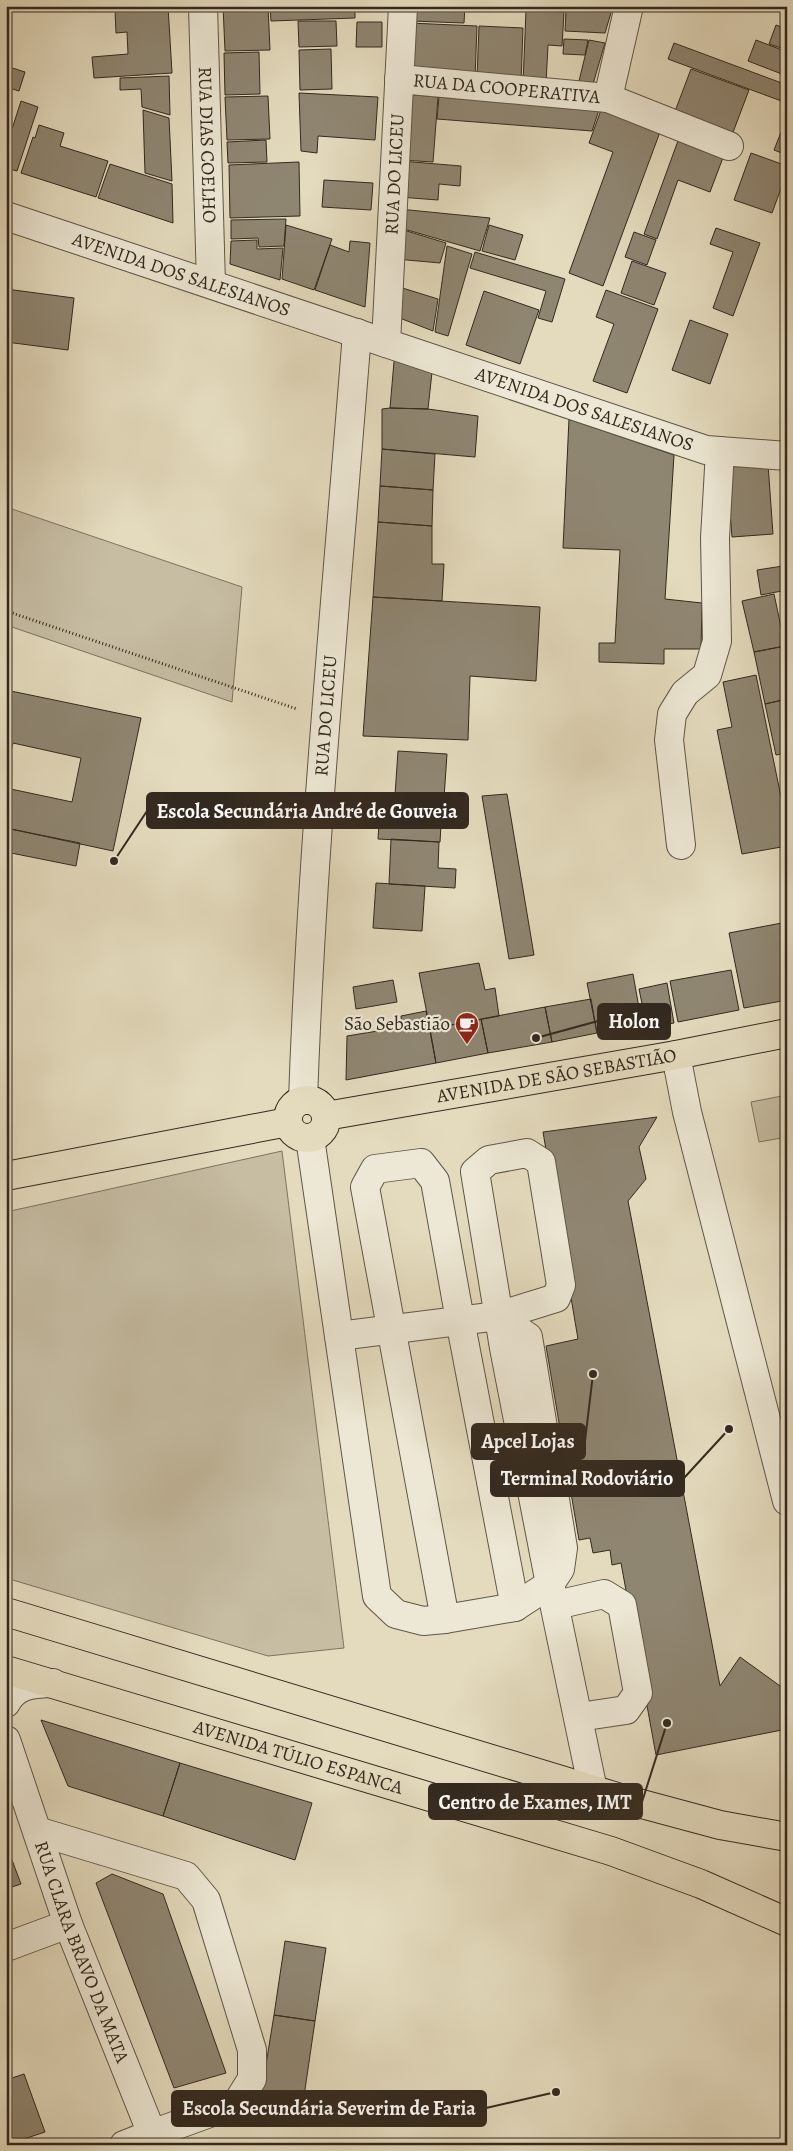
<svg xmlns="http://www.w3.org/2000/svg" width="793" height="2151" viewBox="0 0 793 2151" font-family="Alegreya,serif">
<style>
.green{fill:#c6bda3;stroke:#7c7361}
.building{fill:#8f8672;stroke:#33291f}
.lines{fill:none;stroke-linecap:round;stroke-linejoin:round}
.minor-casing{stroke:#5f5647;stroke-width:30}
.major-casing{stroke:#33291f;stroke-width:30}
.path{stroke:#33291f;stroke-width:3;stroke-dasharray:1 2.5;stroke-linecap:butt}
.minor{stroke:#ede8d5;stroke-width:28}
.major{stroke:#e4dbbe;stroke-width:28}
.labels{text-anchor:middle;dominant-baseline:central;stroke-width:4.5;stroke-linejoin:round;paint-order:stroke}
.street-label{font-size:19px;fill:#33291f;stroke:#ede8d5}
.poi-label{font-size:19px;fill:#33291f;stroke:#ede8d5;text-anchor:end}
.leader{fill:none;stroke:#33291f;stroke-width:2}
.callout-dot{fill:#33291f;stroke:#ede8d5;stroke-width:2}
.callout{fill:#33291f;stroke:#33291f;stroke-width:2}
.callout-label{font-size:20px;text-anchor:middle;font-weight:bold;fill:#fff}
</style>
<rect width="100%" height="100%" fill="#e4dbbe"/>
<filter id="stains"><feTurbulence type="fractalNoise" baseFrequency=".004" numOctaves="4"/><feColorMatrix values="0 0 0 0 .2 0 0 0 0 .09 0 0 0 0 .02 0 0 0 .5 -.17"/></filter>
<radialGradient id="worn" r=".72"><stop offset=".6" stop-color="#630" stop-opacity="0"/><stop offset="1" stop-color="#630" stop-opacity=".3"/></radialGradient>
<!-- green -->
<path class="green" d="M6 507 242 587 232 702 6 625Z
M787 1095V1137L759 1142 751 1102Z
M282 1151 344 1648 268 1656 6 1578V1212Z"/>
<!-- building -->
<path class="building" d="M168 6 172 73 94 78 92 57 128 54 127 32 116 33 115 10Z
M223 6H268L270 50 225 51Z
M270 6H355V18L271 21Z
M412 6H465L464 23 411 21Z
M528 6H613L605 33 565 31 566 10 528 8Z
M526 10 564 12 562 46 548 45 546 84 523 83Z
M298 21H336L337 46 299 47Z
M357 22H382V47H356Z
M410 23 477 26 475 78 408 74Z
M776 25 787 29V50L769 44Z
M479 26 523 28 521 83 477 78Z
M564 39 588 40 585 55 563 54Z
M589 40 605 43 593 84 578 85Z
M756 40 787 52V76L748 61Z
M674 43 787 85 784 102 668 59Z
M331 49 332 89 300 90 299 50Z
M259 52 260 94 225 95 224 53Z
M6 66 25 72 19 91 6 87Z
M691 69 749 90 732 135 674 114Z
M169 76 170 115 142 107 141 89 120 90V78Z
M299 93 378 97 375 140 318 136 317 153 301 151Z
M406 94 438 97 433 162 401 160Z
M268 96 270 139 227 140 225 97Z
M439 97 599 110 592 131 437 119Z
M21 101 38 107 17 171 6 168V127L12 129Z
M143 110 169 118 172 181 145 173Z
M601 110 660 132 603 286 569 273 613 152 589 143Z
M787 117V155L774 150Z
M39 125 64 133 60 146 108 161 96 197 21 173 33 137 35 138Z
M679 138 724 155 710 192 678 180 657 239 644 234Z
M266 140 267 162 228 163 227 142Z
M751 153 787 166V172L772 213 734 200Z
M401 161 461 166 460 186 439 184 438 200 399 197Z
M299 162 300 216 230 218 229 165Z
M110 164 172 184 173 223 98 198Z
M324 180 373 183 371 210 322 207Z
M399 209 490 218 480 251 397 227Z
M286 219 284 246 259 247 258 238 231 239V220Z
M286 225 332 239 314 290 282 279Z
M489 225 523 235 515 260 482 251Z
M397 228 446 243 440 263 396 259Z
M716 228 760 243 733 316 713 308 733 252 710 244Z
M634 232 656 240 647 265 625 257Z
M257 240V249L283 248 280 280 230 264 231 241Z
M350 241 370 243 365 307 315 290 330 245 349 252Z
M447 246 472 254 448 336 435 332Z
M475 252 565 279 552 322 538 318 546 291 470 268Z
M632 261 666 273 654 305 621 293Z
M396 286 438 299 433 331 392 315Z
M6 289 74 298 68 350 6 342Z
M606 290 658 309 627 393 593 381 614 324 596 317Z
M484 291 539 310 520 364 466 345Z
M690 320 728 334 710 384 672 370Z
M395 350 433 363 428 409 390 408Z
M390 408 428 409 478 416 475 457 382 449V409Z
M569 419 674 455 665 599 702 603 701 649H664V664L599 662V643H615L620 550 563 548Z
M382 449 435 454 433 490 380 486Z
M726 461 768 464 773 534 732 537Z
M380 486 433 490 432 526 378 522Z
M378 522 432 526V564H444L442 601 373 597Z
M783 566 787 590 761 595 757 570Z
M774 594 785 646 754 652 742 601Z
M373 597 540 607 536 681 470 676 468 740 363 736Z
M785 646 787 699 765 704 754 652Z
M756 675 787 826V846L742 854 717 730 732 727 723 682Z
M6 690 141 718 113 851 6 828V788L72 802 81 758 13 743 6 776Z
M787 699V753L776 755 765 704Z
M398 751 447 754 444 798 395 795Z
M381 794 430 797 429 824 441 825 440 842 378 839Z
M507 794 534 955 509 959 482 796Z
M6 828 80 843 76 866 6 852Z
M391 839 439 842 438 868 456 869 455 888 389 884Z
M376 883 425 886 422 931 373 928Z
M787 922V1000L744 1008 729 933Z
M479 963 485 990 495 988 499 1016 430 1029 419 973Z
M731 970 739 1010 678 1022 670 981Z
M633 974 642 1025 597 1033 587 983Z
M393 980 397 1002 356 1009 353 987Z
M667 983 674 1023 647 1028 639 989Z
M591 999 597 1033 552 1042 545 1007Z
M545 1007 552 1042 488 1053 481 1019Z
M426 1011 436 1063 346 1080 347 1036 402 1027 401 1016Z
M481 1019 488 1053 436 1063 430 1029Z
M657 1117 639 1147 646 1179 628 1201 720 1686 740 1657 787 1691V1729L656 1755 621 1563 612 1565 610 1550 593 1553 590 1538 579 1540 546 1346 578 1339 543 1132Z
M41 1720 180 1763 163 1816 68 1786Z
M180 1763 312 1803 295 1860 163 1816Z
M6 1844 21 1884 6 1889Z
M112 1874 163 1894 226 2073 174 2088 96 1883Z
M285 1941 326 1948 315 2021 274 2015Z
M274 2015 315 2021 302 2110 258 2114Z
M24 2074 45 2132 6 2145V2080Z"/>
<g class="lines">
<!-- minor casing -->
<g class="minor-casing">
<g id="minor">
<path id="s1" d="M203 6 211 284"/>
<path id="s2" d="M399 79 608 98 629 6"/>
<path d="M608 98 729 146"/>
<path id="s3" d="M6 216 706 450 787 456"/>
<path id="s4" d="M386 343 403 6"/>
<path d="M681 845 669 740 672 714 685 693 707 675 717 641 715 538 720 451"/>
<path d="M676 1055 687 1112 787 1501"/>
<path id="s5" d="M303 1100C312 844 337 588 357 333"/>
<path d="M310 1138 377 1596 396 1614 423 1621 445 1619 515 1607 550 1584 560 1569 563 1548 528 1337 498 1316"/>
<path d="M339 1336 498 1316 556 1298 561 1285 541 1162 527 1153 489 1160 475 1172 504 1348 550 1584 593 1790"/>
<path d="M556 1605 604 1594 622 1605 638 1693 626 1710 579 1717"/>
<path d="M445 1619 365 1187 375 1169 421 1163 435 1181 460 1320 515 1607"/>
<path d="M6 1703C16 1684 33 1684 53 1683"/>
<path id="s6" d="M6 1740 68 1924 152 2134 124 2145"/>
<path d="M37 1831 186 1876 206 1900 252 2050V2079L237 2103 152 2134"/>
<path d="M6 1947 68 1924"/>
</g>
</g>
<!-- major casing -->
<g class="major-casing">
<g id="major">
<circle cx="307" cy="1119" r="19"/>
<path id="s7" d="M326 1116 676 1055 787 1033"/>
<path d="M6 1176 288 1122"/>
<path d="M6 1612 627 1800 720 1825 787 1837"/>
<path id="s8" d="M6 1670 611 1851 701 1884 787 1922"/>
</g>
</g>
<!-- path -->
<path class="path" d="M6 611 297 709"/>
<!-- minor -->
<use href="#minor" class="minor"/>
<!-- major -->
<use href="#major" class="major"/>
</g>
<!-- icons -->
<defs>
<g id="cafe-pin" transform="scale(1.25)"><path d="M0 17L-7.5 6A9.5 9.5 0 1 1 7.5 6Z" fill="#8f2418" stroke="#ede8d5"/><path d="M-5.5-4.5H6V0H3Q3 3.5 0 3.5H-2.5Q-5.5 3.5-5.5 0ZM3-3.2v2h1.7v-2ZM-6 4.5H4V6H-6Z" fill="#fff"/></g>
</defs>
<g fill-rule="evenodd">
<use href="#cafe-pin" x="467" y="1024"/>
</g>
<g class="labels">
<!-- street labels -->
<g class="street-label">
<text stroke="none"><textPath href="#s2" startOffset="108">RUA DA COOPERATIVA</textPath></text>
<text stroke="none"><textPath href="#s1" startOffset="139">RUA DIAS COELHO</textPath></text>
<text stroke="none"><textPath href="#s4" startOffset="169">RUA DO LICEU</textPath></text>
<text stroke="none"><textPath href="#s3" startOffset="185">AVENIDA DOS SALESIANOS</textPath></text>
<text stroke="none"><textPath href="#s3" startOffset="610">AVENIDA DOS SALESIANOS</textPath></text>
<text stroke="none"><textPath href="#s5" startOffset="385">RUA DO LICEU</textPath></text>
<text stroke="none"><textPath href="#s7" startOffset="234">AVENIDA DE SÃO SEBASTIÃO</textPath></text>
<text stroke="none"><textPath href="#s8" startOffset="305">AVENIDA TÚLIO ESPANCA</textPath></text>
<text stroke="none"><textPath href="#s6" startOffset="225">RUA CLARA BRAVO DA MATA</textPath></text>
</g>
<!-- poi labels -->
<g class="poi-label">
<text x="450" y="1024">São Sebastião</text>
</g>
</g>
<!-- callouts -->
<path class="leader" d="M114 861L147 811M536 1038L598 1021M593 1374L585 1441M729 1429L684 1478M667 1723L642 1802M556 2092L486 2108"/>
<g class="callout-dot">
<circle cx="114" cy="861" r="5"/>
<circle cx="536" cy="1038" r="5"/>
<circle cx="593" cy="1374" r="5"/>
<circle cx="729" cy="1429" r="5"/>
<circle cx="667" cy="1723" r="5"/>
<circle cx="556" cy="2092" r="5"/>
</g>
<g class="callout">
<rect x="147" y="793" width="321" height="35" rx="5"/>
<rect x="598" y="1004" width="72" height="35" rx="5"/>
<rect x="472" y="1424" width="113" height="35" rx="5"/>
<rect x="491" y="1461" width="193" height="35" rx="5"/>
<rect x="429" y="1784" width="213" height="35" rx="5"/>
<rect x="172" y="2091" width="314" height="35" rx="5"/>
</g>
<g class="callout-label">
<text x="307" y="818">Escola Secundária André de Gouveia</text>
<text x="634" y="1028">Holon</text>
<text x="528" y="1448">Apcel Lojas</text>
<text x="587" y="1485">Terminal Rodoviário</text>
<text x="535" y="1809">Centro de Exames, IMT</text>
<text x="329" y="2115">Escola Secundária Severim de Faria</text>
</g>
<!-- margin -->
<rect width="793" height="2151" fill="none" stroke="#e4dbbe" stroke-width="25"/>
<rect x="8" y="8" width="778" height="2136" fill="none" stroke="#33291f" stroke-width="2.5"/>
<rect x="12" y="12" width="768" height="2126" fill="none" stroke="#33291f"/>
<rect width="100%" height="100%" filter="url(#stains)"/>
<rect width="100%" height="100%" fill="url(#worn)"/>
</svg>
